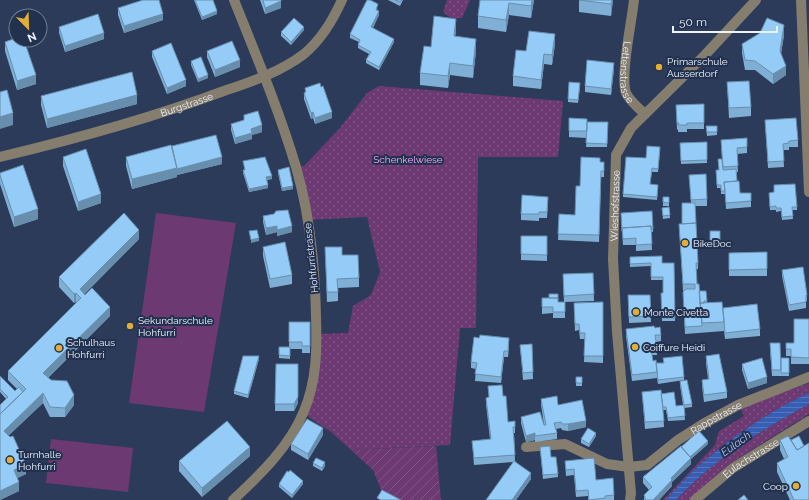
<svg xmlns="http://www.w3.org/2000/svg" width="809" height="500" viewBox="0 0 809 500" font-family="Raleway,sans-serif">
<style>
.grass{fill:url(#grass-dots)}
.garden{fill:url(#garden-furrows)}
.pitch{fill:#6c3972}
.water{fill:url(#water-rules)}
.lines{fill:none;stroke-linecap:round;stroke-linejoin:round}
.minor{stroke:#857d6d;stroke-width:10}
.wall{fill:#7fafd4}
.shaded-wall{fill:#688ead}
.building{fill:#94cbf7;stroke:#688ead}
.poi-dot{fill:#e3ae35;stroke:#22314e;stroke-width:1.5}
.labels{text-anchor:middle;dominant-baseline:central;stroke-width:4;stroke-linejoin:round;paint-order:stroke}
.poi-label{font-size:10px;fill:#ecf2fe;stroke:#22314e;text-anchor:start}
.street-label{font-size:10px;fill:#ecf2fe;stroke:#22314e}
.park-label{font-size:10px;fill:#f6abfe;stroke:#22314e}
.water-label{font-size:11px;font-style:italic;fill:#aac1ee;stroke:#22314e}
</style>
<defs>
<pattern id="grass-dots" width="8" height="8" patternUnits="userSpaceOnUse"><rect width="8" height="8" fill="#6c3972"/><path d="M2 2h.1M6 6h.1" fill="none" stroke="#815687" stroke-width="1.8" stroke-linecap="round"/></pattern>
<pattern id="garden-furrows" width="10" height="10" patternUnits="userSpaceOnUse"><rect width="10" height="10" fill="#6c3972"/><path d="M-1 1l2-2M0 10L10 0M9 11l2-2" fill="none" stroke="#815687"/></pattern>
<pattern id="water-rules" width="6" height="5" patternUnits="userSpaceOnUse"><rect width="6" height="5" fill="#375eb2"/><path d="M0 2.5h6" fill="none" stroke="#5476be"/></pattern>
</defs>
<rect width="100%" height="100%" fill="#2c3b59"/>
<!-- grass -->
<path class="grass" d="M447 0H470L462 18H451L443 12Z
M379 86 563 101 558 157H478L476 328H460L450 445 351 450 331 432 303 413 317 334 348 333 353 306 371 295 380 272 367 217 307 220 296 168 304 166 340 128 367 93Z
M809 383V393C769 411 725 441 693 471 683 480 675 490 666 500H663L715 445 719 431 744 416 740 408Z
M809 404V414L731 463 690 500H676C714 459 760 431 809 404Z"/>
<!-- garden -->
<path class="garden" d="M436 446 441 500H396L382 492 373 470 351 450Z"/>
<!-- pitch -->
<path class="pitch" d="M156 213 236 223 204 412 129 403Z
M51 439 133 448 128 492 46 483Z"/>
<!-- water -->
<path class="water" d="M809 393V404C760 431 714 459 676 500H666C675 490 683 480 693 471 725 441 769 411 809 393Z"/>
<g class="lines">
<!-- minor -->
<g class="minor">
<path id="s1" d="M634 0C632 20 620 76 626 93 630 101 638 108 645 114"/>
<path d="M801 0 809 192"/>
<path id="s2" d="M0 157C75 139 149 119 221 92 250 82 279 73 304 54 321 40 333 20 342 0"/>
<path id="s3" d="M526 447 565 444 607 464 629 467 647 465 678 440 703 424 738 405 809 377"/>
<path d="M233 500C260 475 290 446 304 411 317 380 317 349 316 316 315 266 310 215 296 167 279 110 256 55 234 0"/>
<path id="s4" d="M630 500 631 493 617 332 613 259 616 155 631 128 705 55 756 0"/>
<path id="s5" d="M695 500 733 468 809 421"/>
</g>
</g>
<!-- wall -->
<path class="wall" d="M194 0H213L217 14 202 20Z
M260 0H281V8L265 14Z
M388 0H403L400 6Z
M480 0H534L531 18 509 15 506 32 478 28V16Z
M579 0H613L611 16 579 12Z
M118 8 163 20 124 33 118 15Z
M378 8 377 10 379 15 373 28 394 42 379 70 366 63V60L369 54 358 48V45L359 42 350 38V34Z
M59 27 104 39 65 52 59 33Z
M304 30 291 45 281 36V32Z
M456 31 455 36 476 51 473 78 450 75 448 88 420 85V73L431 47Z
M784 35 781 54 786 75 773 84 755 70H745L742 53V44Z
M5 42 36 84 17 90 5 51Z
M555 44 552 65 544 64 541 89 513 86V76L526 51Z
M152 51 186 86 167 94 152 57Z
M207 51 240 67 215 77 207 57Z
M191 61 208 78 198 82 191 65Z
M614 69 611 95 585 92V86Z
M727 82 751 107V116L729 118Z
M580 87 578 103 568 102V99Z
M305 88 332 118 315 124 313 118 311 119 304 99V93H305Z
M41 96 137 104 47 128 41 105Z
M704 104V129H687V132H678V129L677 130 676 105Z
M569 118 587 122H608L607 147H586L587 138 569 137Z
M765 120 798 140V147H789V150H783L784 167 768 168Z
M231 124 262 132 252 135V139L235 144 231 130Z
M706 126H717V135L707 136Z
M721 140 747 147V153L737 154 738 172H737V181L740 193 751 201V207L726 209 725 193V194H721V188H717L716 170H719L722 159Z
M707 142V163L681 164 680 143Z
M172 146 222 164 177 175V177L132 189 126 166V157Z
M660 151 658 172H652L650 184 658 188 657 200 623 197V194L646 158Z
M63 157 101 203 78 211 63 166Z
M243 161 272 179 267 180 268 188 249 192 243 173V170H245Z
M600 162H604V177H601L599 242 558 240 559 214 575 215 580 186Z
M278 170 293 189 282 191 278 173Z
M0 173 38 219 14 227 0 184Z
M689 175 707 199V206H695L698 263V269H696L697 284 699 291 707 301V303L723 308 760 329V336L725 339 724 331 685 334 683 292 685 291H683L679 224H682L691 203Z
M769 196 797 207V210H792L793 219 782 220 781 211 776 212V210H770Z
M663 197H669V206H663Z
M548 203 547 218H539V221L521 220V214Z
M669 207 670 218 663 219 662 208Z
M621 213 653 229V232H651L652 250 636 251V245H623Z
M274 214 292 232 277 236V232L266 235 263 222V216Z
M710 231H720V247H710Z
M521 236H547V261L521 260Z
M139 239 84 294 110 316 48 378 74 405 65 417H50L43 403 8 436 26 474 17 478 19 491 0 500 6 399 0 392V376L15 391 17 389 8 380V371L77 303 76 302 74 303 59 287V277Z
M263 247 292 275V284L270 288 263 256Z
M325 247 342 255 359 278V287L338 288V301L327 302Z
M767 252V276H729V253Z
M630 257 662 263H674L675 321H662L661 293H663V280H651V266L630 267Z
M782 270 807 295V301H806V308L789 311 782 276Z
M593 273 594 301 564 302 563 281Z
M628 295H650L651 322 629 323Z
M542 298 558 302H565V318H553V313L542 314Z
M603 302V363L584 362 585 339H580L579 330 575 331 574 303Z
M809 319V364H791V356H786V343H794Z
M289 322H310V353H302V349H290V359L279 358V347H289Z
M655 328 661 335V341L656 342 657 355H652L653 361 656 363H663V358L684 377V380L658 384 657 378 632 381 626 336V329Z
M509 344 508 357H504L501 383 475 381 476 369 471 368V362Z
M532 344 533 379 523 380 520 345Z
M770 349 781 370 789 358V376H772Z
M706 356 727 392V398L704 402 702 386V380L708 379 706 363Z
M259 359 248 398 234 394V391Z
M276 364 298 403 294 411H275Z
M742 364 767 383 748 389 742 370Z
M576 377H582V386H576Z
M680 381 692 404V407L684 408 685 420 668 421 666 410H663L664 427 645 429 642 392 661 394 676 406 683 405 680 385Z
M488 386 503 396 508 422 515 421V433H514L515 461 531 479 516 500H486L513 462 474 465 472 441 490 439 486 404V398L489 397Z
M541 399 558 405 586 427 568 431 562 430 561 428 556 429 557 433V439L535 442V440L526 442 521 423V417L544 425 541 405Z
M323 435 308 460 291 450V444Z
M596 436 589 447 581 443V439Z
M780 440 809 500H790L777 472V463L784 459 780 450Z
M708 444 691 459V464L672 482V486L659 500H644V495L649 490 643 483V477L681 447Z
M540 447 551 457 558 474V477L543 479Z
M250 456 202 497 179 471V461Z
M565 461 596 480 614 495V500H588V496L576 497 574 475 566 476Z
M313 463 325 466 322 471 313 466Z
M279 484H303L292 498 279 487Z"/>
<!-- shaded-wall -->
<path class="shaded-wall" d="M532 0H534L531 18V6Z
M612 0H613L611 16V4Z
M281 1V8L265 14V8Z
M509 3V15L506 32V20Z
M217 11V14L202 20V17Z
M379 11V15L371 30V27Z
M163 14V20L124 33V26Z
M456 19V31L454 48V36Z
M784 25V35L780 60V51Z
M304 27V30L291 45V42Z
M104 33V39L65 52V46Z
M555 34V44L552 65V55Z
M394 39V42L379 70V67Z
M476 39V51L473 78V66Z
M544 54V64L541 89V80Z
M240 60V67L215 77V70Z
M450 63V75L448 88V76Z
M614 63V69L611 95V89Z
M786 66V75L773 84V74Z
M36 75V84L17 90V81Z
M208 75V78L198 82V79Z
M186 80V86L167 94V88Z
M137 95V104L47 128V119Z
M313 112V118L311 119V113Z
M332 112V118L315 124V118Z
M13 113V125L0 129V117Z
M262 125V132L252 135V139L235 144V138L251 129Z
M222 157V164L177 175V177L132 189V179Z
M272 176V179L266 180V177Z
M268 185V188L249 192V189Z
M293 186V189L282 191V188Z
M101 194V203L78 211V202Z
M38 209V219L14 227V217Z
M277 226V232L266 235V228Z
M292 226V232L277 236V230Z
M139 230V239L81 298 80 289Z
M259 238V241L251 243V240Z
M76 293V302L74 303V294Z
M110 307V316L43 382V373Z
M509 338V344L508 357V351Z
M504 351V357L501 383V377Z
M259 356V359L248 398V395Z
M298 364V403L294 411V404Z
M767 377V383L748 389V383Z
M43 393V403L4 440V431Z
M74 395V405L65 417V408Z
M586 421V427L568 431V424Z
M323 428V435L308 460V454Z
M535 433V440L526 442V436Z
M596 433V436L589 447V444Z
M708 441V444L691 459V464L672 482V486L659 500H653L671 478 688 458Z
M250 447V456L202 497V488Z
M325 462V466L322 471V468Z
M26 465V474L14 480V470Z
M531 473V479L516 500H512Z
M303 481V484L292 498V495Z
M19 482V491L0 500V491Z"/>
<!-- building -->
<path class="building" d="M143 0H159L163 14 124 26 118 8Z
M195 0H213L217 11 202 17Z
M263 0H281V1L265 8Z
M367 0H370L378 4 376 10 379 11 371 27 394 39 379 67 366 60 371 52 358 45 360 40 350 34Z
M395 0H402L400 2Z
M480 0H532L531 6 509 3 506 20 478 16Z
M579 0H612L611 4Z
M98 14 104 33 65 46 59 27Z
M434 16 456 19 454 36 476 39 473 66 450 63 448 76 420 73 424 46 431 47Z
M294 18 304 27 291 42 281 32Z
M767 18 784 25 780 51 786 66 773 74 755 61 745 60 742 44 760 33Z
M529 31 555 34 552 55 544 54 541 80 513 76 516 50 526 51Z
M16 38V40H24L36 75 17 81 5 42Z
M232 41 240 60 215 70 207 51Z
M171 43 186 80 167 88 152 51Z
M201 57 208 75 198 79 191 61Z
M587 60 614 63 611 89 585 86Z
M132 72 137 95 47 119 41 96Z
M749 81 751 107 729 108 727 82Z
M569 82 580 83 578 100 568 99Z
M320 83 321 87 323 86 332 112 315 118 313 112 311 113 304 93 306 92 305 88Z
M7 90 13 113 0 117V92Z
M704 104V123H687V125H678L679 123H677L676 105Z
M258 111 262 125 251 129 252 133 235 138 231 124 244 120V115Z
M569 118 587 119V131H569Z
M796 118 798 140 789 141V143L783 144 784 161 768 162 765 120Z
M587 122H608L607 144 586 143Z
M706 126H717V132H707Z
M216 135 222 157 177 169 172 146Z
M747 138V147L737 148 738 166 723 167 721 140Z
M707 142V160L681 161 680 143Z
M171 145 177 168 132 179 126 157Z
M647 146 660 147 658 169 652 168 650 184 658 185 657 197 623 194 626 157 646 158Z
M86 149 101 194 78 202 63 157Z
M265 157 272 176 266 177 268 185 249 189 243 170H245L243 161Z
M581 157 600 158V162H604V171H601L599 235 558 234 559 214 575 215 576 186H580Z
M718 159H722L723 170 736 169 737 181 724 182 725 191H721V185H717L716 170H719Z
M23 165 38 209 14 217 0 175V173Z
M289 167 293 186 282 188 278 170Z
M706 174 707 199 691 200 689 175Z
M739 181 740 193H751V201L726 203 724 182Z
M795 184 797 207H792L793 216 782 217 781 208H776V206L770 207 769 193 774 192V185Z
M522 195 548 197 547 212H539V214H521Z
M663 197H669V203L663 202Z
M682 203H695L696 223 682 224Z
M669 207 670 215 663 216 662 208Z
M288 210 292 226 277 230V226L266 228 263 216 274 214 276 211Z
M652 211 653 229H651V226L622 228V231L621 213Z
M124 213 139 230 80 289 85 295 92 288 110 307 43 373 51 380 67 381 74 395 65 408 50 407 43 393 4 431 10 437 13 436 26 465 14 470 19 482 0 491V414L26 389 8 371 81 298 76 293 74 294 59 277Z
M696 223 698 263H696L697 284H699L702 326 685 327 683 292 686 289H695V284H683L679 224Z
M651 226 652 244 636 245V238L623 239 622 228Z
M257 230 259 238 251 240 249 231Z
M710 231H720V244H710Z
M521 236H547V255L521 254Z
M285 242 292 275 270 279 263 247Z
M325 247H342V255H358L359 278 337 279 338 292H327Z
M767 252V269L729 270V253Z
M662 256V263H674L675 318H662L661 293H663V277H651V263L630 264V257Z
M803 267 807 295H806V302L789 305 782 270Z
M593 273 594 294 564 296 563 274Z
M699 291H706L707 301H704V303H700V304Z
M549 294H558V300V298H549Z
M628 295H650L651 316 629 317Z
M542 298H558V302H565V312H553V307H542Z
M603 302V356H584L585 333H580L579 324H575L574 303Z
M722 302 724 322 702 323 700 303Z
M757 304 760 329 725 333 723 308Z
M794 319H809V358L791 357V349H786V343H794Z
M289 322H310V346H302V342H289Z
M654 326 655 328 660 327 661 335H655L657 348 651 349 653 361 656 360 657 372 632 375 626 329Z
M480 335 509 338 508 351H504L501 377 475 374 477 363 471 362 474 337 479 338Z
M770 343H780L781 370H772Z
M532 344 533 372 523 373 520 345Z
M279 347H290V356L279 355Z
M719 354 727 392 704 395 702 380 709 379 706 356Z
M243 356H259L248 395 234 391Z
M682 356 684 377 658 380 656 363H664L663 358Z
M762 358 767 377 748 383 742 364Z
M781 358H789V373H781Z
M276 364H298V397L294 404H275Z
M0 376 15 391 19 387 23 392 0 414V405L8 397 0 389Z
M576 377H582V383H576Z
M687 380 692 404 684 405 680 381Z
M502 385 503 396H506L508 422 515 421V427H513L515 455 474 458 472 441 491 439 486 398 489 397 488 386Z
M661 390 664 421 645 422 642 392Z
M674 392 676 406 684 405 685 416 668 418 666 407H663L661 394Z
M557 396 558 405 582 400 586 421 568 424H562L561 422 554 423 557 433 535 436V433L526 436 521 417 540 412 544 425H546L541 399Z
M307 419 323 428 308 454 291 444Z
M227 421 250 447 202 488 179 461Z
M588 428 596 433 589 444 581 439Z
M699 431 708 441 690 457 681 447Z
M788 436 797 450 809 443V500H794L777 463 788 457 780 440Z
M799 436 804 446 797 450 791 440Z
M550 446 551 457H556L558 474 543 475 540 447Z
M681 446 691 458 671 478 672 480 653 500H646L644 495 652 487 643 477Z
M316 458 325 462 322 468 313 463Z
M594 458 596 480 613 478 614 495 605 496V498L589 500 588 490 576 491 574 469 566 470 565 461Z
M514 461 531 473 512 500H486Z
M290 470 303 481 292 495 279 484 287 471 289 472Z
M382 490 401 500H381L377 498Z
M744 495 748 500H738Z"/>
<!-- markers -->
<g class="poi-dot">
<circle cx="659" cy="67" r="4"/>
<circle cx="685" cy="243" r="4"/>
<circle cx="636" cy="312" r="4"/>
<circle cx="130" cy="326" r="4"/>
<circle cx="635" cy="347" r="4"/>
<circle cx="59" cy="348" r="4"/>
<circle cx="10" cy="460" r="4"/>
<circle cx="796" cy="486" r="4"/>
</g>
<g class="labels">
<!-- poi labels -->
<g class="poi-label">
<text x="667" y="61">Primarschule<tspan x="667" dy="12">Ausserdorf</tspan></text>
<text x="693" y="243">BikeDoc</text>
<text x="644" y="312">Monte Civetta</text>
<text x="138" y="320">Sekundarschule<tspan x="138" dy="12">Hohfurri</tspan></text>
<text x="67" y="342">Schulhaus<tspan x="67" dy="12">Hohfurri</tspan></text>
<text x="643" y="347">Coiffure Heidi</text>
<text x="18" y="454">Turnhalle<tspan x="18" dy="12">Hohfurri</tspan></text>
<text x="788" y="486" text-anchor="end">Coop</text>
</g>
<!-- street labels -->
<g class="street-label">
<text stroke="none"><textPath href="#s1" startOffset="73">Lettenstrasse</textPath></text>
<text stroke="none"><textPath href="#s2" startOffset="194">Burgstrasse</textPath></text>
<text stroke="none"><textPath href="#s4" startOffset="295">Wieshofstrasse</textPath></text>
<text transform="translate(311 258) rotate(-96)">Hohfurristrasse</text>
<text stroke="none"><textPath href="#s3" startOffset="210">Rappstrasse</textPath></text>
<text stroke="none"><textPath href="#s5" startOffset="70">Eulachstrasse</textPath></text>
</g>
<!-- park labels -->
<g class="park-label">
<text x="408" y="159">Schenkelwiese</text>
</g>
<!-- water labels -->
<g class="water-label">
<text transform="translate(736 444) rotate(-36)">Eulach</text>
</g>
</g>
<!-- north arrow -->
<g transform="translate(28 28) rotate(157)"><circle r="19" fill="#22314e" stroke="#737e94"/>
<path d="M0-3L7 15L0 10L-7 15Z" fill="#e3ae35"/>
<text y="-6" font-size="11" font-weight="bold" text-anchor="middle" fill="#ecf2fe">N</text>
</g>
<!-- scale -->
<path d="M673 26v6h104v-6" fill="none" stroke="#ecf2fe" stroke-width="2"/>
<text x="679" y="26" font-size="12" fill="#ecf2fe" stroke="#22314e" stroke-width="3" paint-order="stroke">50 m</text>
</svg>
